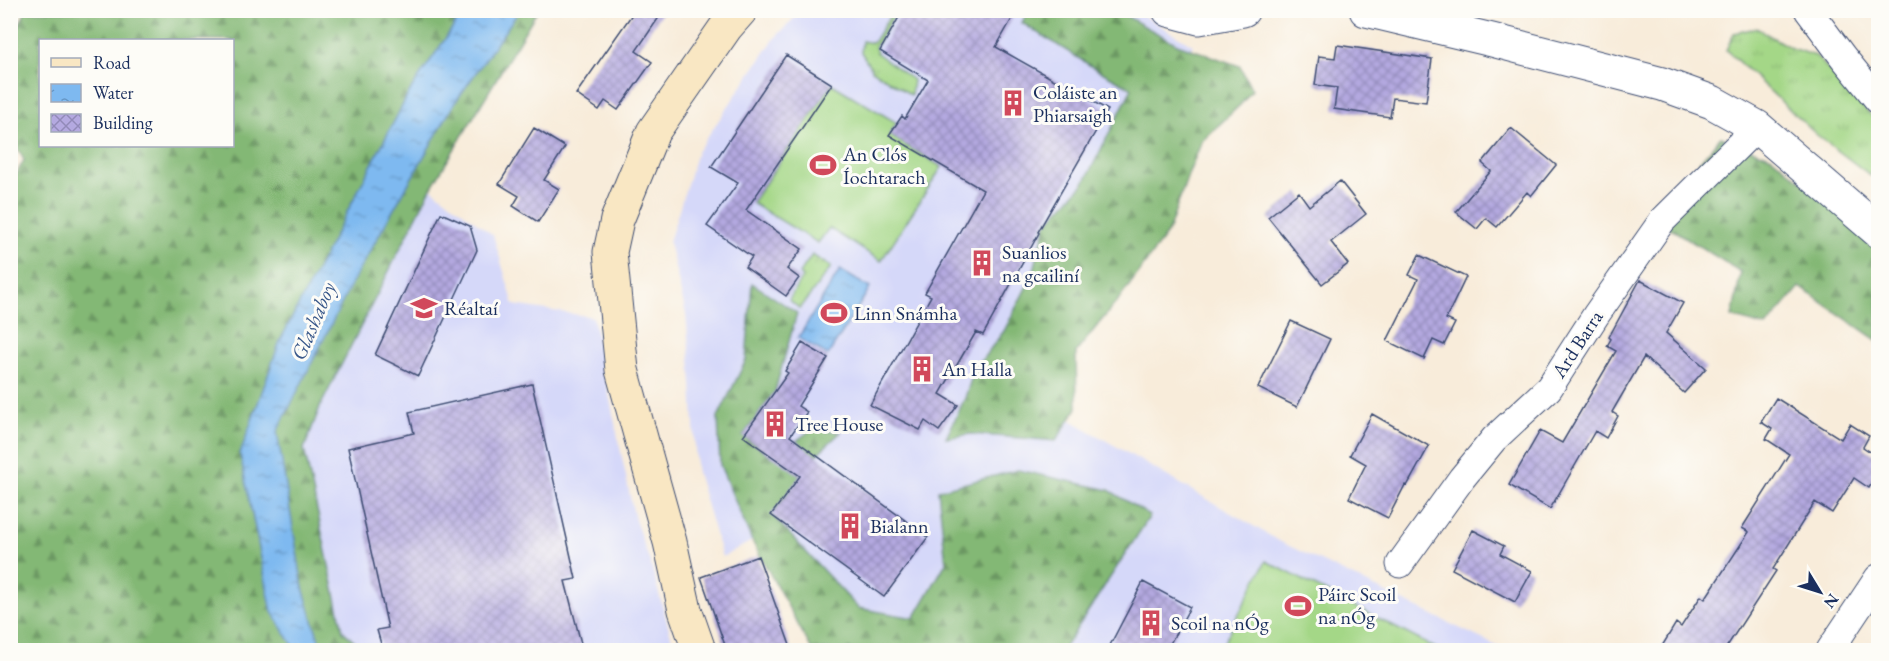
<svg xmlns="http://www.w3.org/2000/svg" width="1889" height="661" viewBox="0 0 1889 661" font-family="'EB Garamond',serif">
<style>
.built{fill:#d5d8f9}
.grass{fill:url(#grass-tufts);stroke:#608372;stroke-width:1.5}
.forest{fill:url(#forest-firs);stroke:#4f7469;stroke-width:1.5;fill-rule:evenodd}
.pitch{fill:#a4d787;stroke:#608372;stroke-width:1.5}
.water{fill:url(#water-ripples);stroke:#4c74a7;stroke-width:1.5}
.building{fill:url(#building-cross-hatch)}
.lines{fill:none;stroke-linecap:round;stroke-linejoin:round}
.minor-casing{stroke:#3c4b71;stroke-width:29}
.tertiary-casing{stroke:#3c4b71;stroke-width:35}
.secondary-casing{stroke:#3c4b71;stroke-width:35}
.minor{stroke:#fff;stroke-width:27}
.tertiary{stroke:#fff;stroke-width:33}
.secondary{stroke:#f9e7c3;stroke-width:33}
.labels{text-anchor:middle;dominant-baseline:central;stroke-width:6;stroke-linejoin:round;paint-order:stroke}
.poi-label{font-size:20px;fill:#1b2f5e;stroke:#fdfcf7;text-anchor:start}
.street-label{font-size:20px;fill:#1b2f5e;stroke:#fdfcf7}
.water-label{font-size:21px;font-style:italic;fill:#39588a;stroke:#fdfcf7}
</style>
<defs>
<pattern id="grass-tufts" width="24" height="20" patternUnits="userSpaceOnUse" patternTransform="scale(1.5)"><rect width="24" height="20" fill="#a4d787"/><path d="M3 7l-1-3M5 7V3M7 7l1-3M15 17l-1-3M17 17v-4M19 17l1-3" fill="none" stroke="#8db977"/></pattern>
<pattern id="forest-firs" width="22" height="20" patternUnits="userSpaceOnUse" patternTransform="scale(1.5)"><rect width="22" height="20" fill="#83b874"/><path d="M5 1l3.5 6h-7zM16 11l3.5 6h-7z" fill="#6a9662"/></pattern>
<pattern id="water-ripples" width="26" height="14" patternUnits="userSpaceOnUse" patternTransform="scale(1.5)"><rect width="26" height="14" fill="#7eb9f0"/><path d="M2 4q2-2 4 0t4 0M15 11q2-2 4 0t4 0" fill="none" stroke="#6697c6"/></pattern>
<pattern id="building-cross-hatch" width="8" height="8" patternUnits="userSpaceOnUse" patternTransform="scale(1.5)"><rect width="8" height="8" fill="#b4a9e0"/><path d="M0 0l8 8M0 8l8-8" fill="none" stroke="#928ab9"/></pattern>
</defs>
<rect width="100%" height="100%" fill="#fdfcf7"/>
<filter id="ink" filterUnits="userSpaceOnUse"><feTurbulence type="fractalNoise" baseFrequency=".0167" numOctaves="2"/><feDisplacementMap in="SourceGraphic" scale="12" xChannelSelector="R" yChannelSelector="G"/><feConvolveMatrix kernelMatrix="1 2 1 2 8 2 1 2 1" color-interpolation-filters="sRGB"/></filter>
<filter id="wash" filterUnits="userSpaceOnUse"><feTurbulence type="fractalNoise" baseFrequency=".008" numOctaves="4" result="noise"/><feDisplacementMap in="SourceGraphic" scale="24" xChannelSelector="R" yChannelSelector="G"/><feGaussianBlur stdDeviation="1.35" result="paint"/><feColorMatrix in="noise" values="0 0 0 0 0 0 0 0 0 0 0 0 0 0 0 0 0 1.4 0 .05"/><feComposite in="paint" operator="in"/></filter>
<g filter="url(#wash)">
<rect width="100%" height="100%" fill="#f8ecda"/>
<!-- built -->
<path class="built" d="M801 11H1135L1193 45 998 378 1281 542 1505 650H812L752 541 722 557 696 469 692 383 686 314 669 242 697 152 774 39Z
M431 188 493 235 514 305 593 317 635 520 650 562 675 650H365L343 631 302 440Z"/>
<!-- grass -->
<path class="grass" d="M893 11H897L875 47 877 53 913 80 911 95 872 70 861 52 862 41 873 43Z
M1756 28 1791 48 1816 56 1878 123V181L1817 135 1726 50 1734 33Z
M812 255 831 267 800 309 789 300 802 277 799 274Z"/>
<!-- forest -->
<path class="forest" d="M1028 10 1117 11 1177 44 1240 66 1252 90 1241 104 1202 141 1188 175 1168 232 1123 294 1076 352 1077 408 1056 441 971 434 946 438 965 398 974 370 1004 331 1033 274 1046 224 1084 183 1132 88 1096 69 1022 23Z
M26 11H537L431 188 320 407 304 449 343 631 365 650H11L10 186 24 160 11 137V40ZM40 40H232V146H40Z
M1721 137 1772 157 1878 244V341L1800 287 1766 327 1732 317 1741 272 1652 217Z
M752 283 797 313 775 391 743 436 774 458 812 429 841 432 816 455 772 515 858 608 914 618 946 563 938 490 1018 470 1109 490 1150 516 1063 650H812L752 541 720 465 718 417 746 360Z"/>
<!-- pitch -->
<path class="pitch" d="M832 84 897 123 889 135 942 167 881 261 829 228 818 243 752 203Z
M1266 561 1439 650H1220Z"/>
<!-- water -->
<path class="water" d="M464 11H519L454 104 355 277 277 432 303 588 322 650H296L272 612 240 454 280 341 410 91Z
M840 270 870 288 828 355 798 338Z"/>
<g id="blocks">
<!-- building -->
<path class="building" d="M635 10H664L636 51 652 62 618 110 605 101 599 110 576 94Z
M903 10H1017L996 47 1108 110 1038 232 1039 233 983 335 976 332 940 394 958 405 939 431 925 421 920 430 870 405 931 296 925 293 983 190 889 135 902 116 905 119 928 80 880 51Z
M1337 45 1432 59 1426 102 1393 98 1390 117 1334 109 1337 88 1315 85 1319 56 1335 58Z
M786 55 832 84 746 210 802 249 787 269 799 278 786 296 745 267 752 257 707 226 738 183 711 167Z
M534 128 565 147 544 180 559 189 538 222 513 206 519 196 499 184Z
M1511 128 1556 165 1531 196 1527 192 1497 227 1486 218 1477 229 1456 212 1491 171 1482 163Z
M1340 181 1366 214 1331 242 1348 264 1322 284 1268 217 1299 192 1309 206Z
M441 213 470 226 477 250 418 376 375 355Z
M1419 255 1466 277 1446 319 1455 323 1444 345 1433 340 1424 359 1387 341 1418 279 1409 275Z
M1640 280 1683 303 1666 333 1706 368 1684 393 1644 357 1612 412 1618 416 1606 438 1595 431 1550 509 1509 485 1540 431 1562 443 1616 351 1607 346 1611 339 1609 337Z
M1291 321 1330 339 1297 407 1258 388Z
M802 343 828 358 798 406 807 412 790 436 928 537 884 597 771 515 800 476 743 436 788 373 785 371Z
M532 384 576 579 565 581 583 651H383L377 630 388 628 348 448 414 433 409 412Z
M1776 398 1841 439 1850 424 1869 436 1863 447 1878 457V473L1869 488 1854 478 1832 513 1815 502 1773 569 1776 571 1724 651H1659L1676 623 1681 627 1701 596 1705 599 1749 532 1742 528 1789 454 1766 439 1772 429 1761 422Z
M1372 414 1429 446 1407 486 1405 485 1388 518 1349 498 1366 464 1350 455Z
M1473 530 1504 546 1500 554 1532 571 1515 602 1452 569Z
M758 556 792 651H727L701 577Z
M1143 582 1190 607 1166 651H1107Z"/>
</g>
</g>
<g filter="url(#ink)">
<use href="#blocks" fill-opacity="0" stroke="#3c4b71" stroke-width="1.5"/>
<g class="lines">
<!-- minor casing -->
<g class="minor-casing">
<path id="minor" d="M1808 10 1843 57 1878 100
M1400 564 1462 478 1494 439 1549 388 1596 315 1662 221 1757 127
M1830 650 1878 578"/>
</g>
<!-- tertiary casing -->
<g class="tertiary-casing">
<path id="tertiary" d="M1169 10 1199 18 1243 10
M1366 10 1492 40 1662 84 1712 102 1757 127 1878 231"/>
</g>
<!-- secondary casing -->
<g class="secondary-casing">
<path id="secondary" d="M699 650 685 610 670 542 622 370 610 252 617 220 653 132 726 27 741 10"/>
</g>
<!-- minor -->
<use href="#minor" class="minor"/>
<!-- tertiary -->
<use href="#tertiary" class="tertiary"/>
<!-- secondary -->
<use href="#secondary" class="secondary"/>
</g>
</g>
<!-- icons -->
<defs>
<g id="building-bare" transform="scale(2.07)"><path d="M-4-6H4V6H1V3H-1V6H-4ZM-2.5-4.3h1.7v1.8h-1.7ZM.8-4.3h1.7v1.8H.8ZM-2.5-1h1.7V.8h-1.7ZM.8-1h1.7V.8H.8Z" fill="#d1495b" stroke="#fdfcf7" stroke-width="2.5" paint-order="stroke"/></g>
<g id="stadium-bare" transform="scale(2.07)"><path d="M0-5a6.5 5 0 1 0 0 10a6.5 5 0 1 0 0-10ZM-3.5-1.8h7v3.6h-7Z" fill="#d1495b" stroke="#fdfcf7" stroke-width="2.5" paint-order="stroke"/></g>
<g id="school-bare" transform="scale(2.07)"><path d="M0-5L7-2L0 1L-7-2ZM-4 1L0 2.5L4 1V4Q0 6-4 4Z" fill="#d1495b" stroke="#fdfcf7" stroke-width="2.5" paint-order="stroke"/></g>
</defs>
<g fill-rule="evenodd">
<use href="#building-bare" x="1013" y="103"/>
<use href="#stadium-bare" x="823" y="165"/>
<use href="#building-bare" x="982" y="263"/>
<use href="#school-bare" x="424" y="308"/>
<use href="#stadium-bare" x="834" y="313"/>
<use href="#building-bare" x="922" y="369"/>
<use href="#building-bare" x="775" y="424"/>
<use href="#building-bare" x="850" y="526"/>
<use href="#stadium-bare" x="1298" y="606"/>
<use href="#building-bare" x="1151" y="623"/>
</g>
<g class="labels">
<!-- poi labels -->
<g class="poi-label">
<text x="1033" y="92">Coláiste an<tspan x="1033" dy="23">Phiarsaigh</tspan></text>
<text x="843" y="154">An Clós<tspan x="843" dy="23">Íochtarach</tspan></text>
<text x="1002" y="252">Suanlios<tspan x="1002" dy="23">na gcailiní</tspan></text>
<text x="444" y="308">Réaltaí</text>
<text x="854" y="313">Linn Snámha</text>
<text x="942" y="369">An Halla</text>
<text x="795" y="424">Tree House</text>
<text x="870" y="526">Bialann</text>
<text x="1318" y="594">Páirc Scoil<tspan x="1318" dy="23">na nÓg</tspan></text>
<text x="1171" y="623">Scoil na nÓg</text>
</g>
<!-- street labels -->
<g class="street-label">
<text transform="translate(1577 344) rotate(-57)">Ard Barra</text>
</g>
<!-- water labels -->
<g class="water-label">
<text transform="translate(313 321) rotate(-67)">Glashaboy</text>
</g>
</g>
<!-- margin -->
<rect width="1889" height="661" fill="none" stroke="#fdfcf7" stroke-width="36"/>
<!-- legend -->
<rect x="39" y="39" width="195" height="108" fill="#fdfcf7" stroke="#a3aaba" stroke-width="1.5"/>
<rect x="51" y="58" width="30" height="9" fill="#f9e7c3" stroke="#a3aaba" stroke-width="1.5"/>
<text x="93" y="69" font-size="18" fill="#1b2f5e">Road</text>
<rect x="51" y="84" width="30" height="18" fill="url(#water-ripples)" stroke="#a3aaba" stroke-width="1.5"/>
<text x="93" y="99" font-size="18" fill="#1b2f5e">Water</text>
<rect x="51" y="114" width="30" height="18" fill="url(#building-cross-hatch)" stroke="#a3aaba" stroke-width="1.5"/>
<text x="93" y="129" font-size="18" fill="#1b2f5e">Building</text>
<!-- north arrow -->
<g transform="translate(1820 592) rotate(128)" stroke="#fdfcf7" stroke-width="4.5" paint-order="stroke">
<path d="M0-4.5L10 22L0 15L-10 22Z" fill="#1b2f5e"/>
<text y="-9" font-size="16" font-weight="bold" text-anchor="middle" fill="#1b2f5e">N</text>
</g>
</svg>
